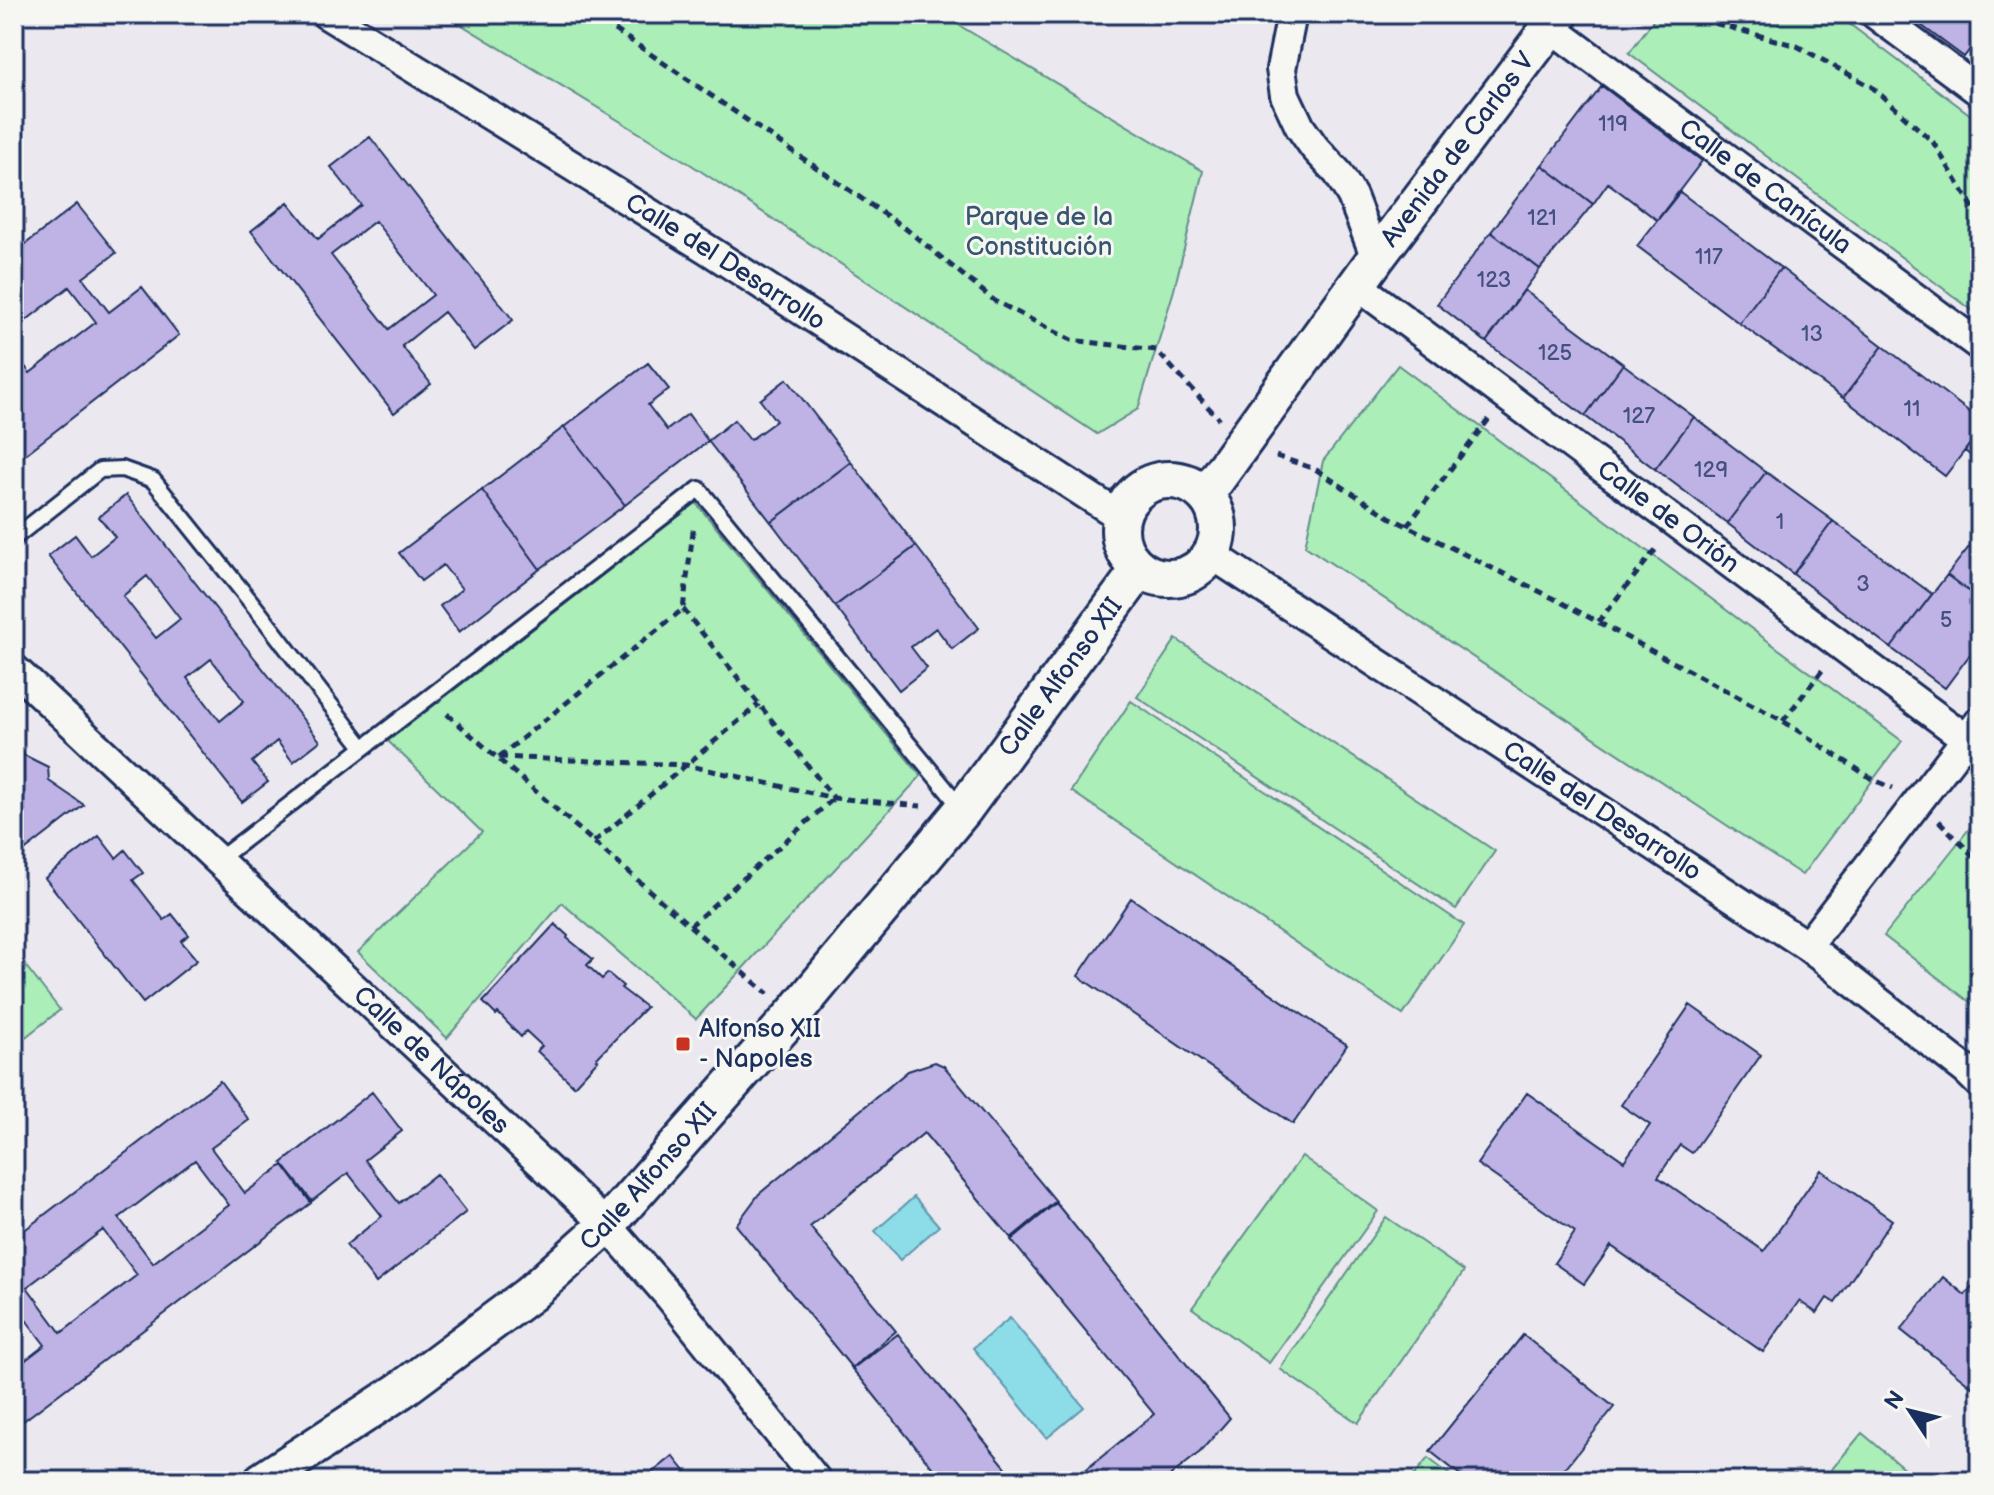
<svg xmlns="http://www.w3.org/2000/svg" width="1994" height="1495" viewBox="0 0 1994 1495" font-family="'Balsamiq Sans',sans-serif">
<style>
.green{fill:#abeeb8;stroke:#638e8b;stroke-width:2}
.water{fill:#8cdde7;stroke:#5f97b0;stroke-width:2}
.building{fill:#bfb3e5;stroke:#1b2f5e;stroke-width:2;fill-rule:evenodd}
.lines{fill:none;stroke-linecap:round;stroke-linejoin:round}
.service-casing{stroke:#1b2f5e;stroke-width:20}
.minor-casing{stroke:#1b2f5e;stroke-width:34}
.tertiary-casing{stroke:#1b2f5e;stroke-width:42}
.path{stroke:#1b2f5e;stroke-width:5;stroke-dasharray:8 6;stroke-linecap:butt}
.service{stroke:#f6f6f2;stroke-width:14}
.minor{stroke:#f6f6f2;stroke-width:28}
.tertiary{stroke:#f6f6f2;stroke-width:36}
.poi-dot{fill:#c8321e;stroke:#f6f6f2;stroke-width:3}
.labels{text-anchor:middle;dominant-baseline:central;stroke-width:6;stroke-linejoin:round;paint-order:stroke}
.number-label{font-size:22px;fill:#445080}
.street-label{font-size:26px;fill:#1b2f5e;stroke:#f6f6f2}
.park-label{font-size:26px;fill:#385570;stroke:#f6f6f2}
.poi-label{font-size:26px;fill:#1b2f5e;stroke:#f6f6f2;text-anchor:start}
</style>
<rect width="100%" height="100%" fill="#ebe9ef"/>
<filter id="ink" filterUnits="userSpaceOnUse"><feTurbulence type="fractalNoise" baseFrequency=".0125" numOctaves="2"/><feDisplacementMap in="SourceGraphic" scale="16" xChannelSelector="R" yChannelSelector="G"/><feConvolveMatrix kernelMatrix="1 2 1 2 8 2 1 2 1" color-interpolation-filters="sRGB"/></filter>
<g filter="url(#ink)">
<!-- green -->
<path class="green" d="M444 14H940L1203 171 1174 290 1138 409 1097 434 690 164Z
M1658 14H1836L1980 122V316L1629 53Z
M1398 365 1902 741 1802 875 1305 546 1323 461Z
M696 503 921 776 696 1019 562 903 447 1038 358 952 482 832 388 741Z
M1176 639 1495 851 1456 909 1137 697Z
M1131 701 1464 925 1403 1015 1071 791Z
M1980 815V1010L1884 936Z
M14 951 60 1010 14 1046Z
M1302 1156 1378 1211 1269 1363 1192 1308Z
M1386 1217 1464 1271 1358 1423 1280 1369Z
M1862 1433 1919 1481H1822Z
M1428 1458 1458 1481H1410Z"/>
<!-- water -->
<path class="water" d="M914 1197 939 1226 900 1260 875 1231Z
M1010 1318 1084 1407 1047 1438 973 1348Z"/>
<!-- building -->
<path class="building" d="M1906 14H1980V36L1964 57Z
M1602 86 1702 161 1657 220 1608 183 1593 204 1542 165Z
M370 137 513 320 474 350 444 312 402 346 431 384 394 413 251 231 288 202 318 239 361 205 331 167ZM375 221 433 295 389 329 331 255Z
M1542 165 1593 204 1540 269 1491 232Z
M1680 192 1781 268 1739 323 1637 246Z
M77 204 116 253 83 278 109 312 142 287 179 335 14 463V387L18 384 14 379V352L30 373 96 322 69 287 14 330V253Z
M1491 232 1540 269 1486 342 1437 304Z
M1781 268 1883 346 1843 398 1739 323Z
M1524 290 1623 364 1585 416 1486 342Z
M1883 346 1980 420V431L1945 476 1843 398Z
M648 363 669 389 648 405 667 430 688 414 708 441 625 505 564 427Z
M1623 364 1694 417 1655 469 1585 416Z
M787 379 851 462 771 522 708 441 734 420 750 440 776 421 760 400Z
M1694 417 1766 472 1727 523 1655 469Z
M564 427 625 505 540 569 482 490Z
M1980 431V463L1965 451Z
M851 462 916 546 835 606 771 522Z
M1766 472 1833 521 1793 574 1727 523Z
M482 490 540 569 459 632 440 606 462 589 443 565 421 581 399 553Z
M126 495 320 741 293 762 277 741 252 762 268 782 242 802 48 556 75 535 91 556 115 537 99 517ZM147 576 180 619 156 638 123 596ZM211 659 244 701 220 721 187 678Z
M1833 521 1932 594 1891 648 1793 574Z
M1980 533V600L1947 575Z
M916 546 979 628 952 649 936 628 911 647 927 668 899 690 835 606Z
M1947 575 1980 600V641L1945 688 1891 648Z
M22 754 48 767 49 781 84 805 14 859V760Z
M99 836 116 858 125 850 143 873 133 880 164 920 172 914 189 935 181 941 197 960 143 1003 45 878Z
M1131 898 1347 1045 1293 1124 1078 976Z
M555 924 568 936 567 938 593 959 587 965 602 979 608 973 623 986 621 988 646 1007 596 1059 598 1060 574 1086 537 1051 542 1046 526 1031 521 1037 498 1013 496 1015 483 1002Z
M1690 1005 1761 1055 1692 1153 1680 1145 1658 1177 1764 1251 1821 1170 1892 1220 1835 1303 1827 1298 1817 1313 1799 1301 1763 1352 1611 1246 1584 1284 1554 1263 1575 1232 1477 1164 1527 1093 1624 1161 1650 1125 1621 1105Z
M935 1062 944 1066 1056 1201 1011 1238 924 1133 810 1227 896 1331 852 1368 736 1225 759 1194 908 1071Z
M220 1081 249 1120 211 1148 245 1193 283 1165 311 1203 14 1428V1369L45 1345 14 1304V1238ZM195 1160 229 1205 153 1263 119 1218ZM103 1230 137 1275 61 1333 27 1287Z
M372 1092 402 1131 365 1160 399 1203 436 1174 466 1212 376 1283 346 1245 382 1216 348 1173 312 1201 282 1163Z
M1056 1203 1230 1418 1200 1452 1164 1481H1072L1154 1414 1011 1240Z
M1943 1277 1965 1295 1971 1287 1980 1294V1393L1901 1330Z
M898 1334 907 1346 1017 1481H943L862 1380 852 1369Z
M1523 1335 1614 1407 1555 1481H1468L1430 1451Z
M673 1456 693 1481H642Z"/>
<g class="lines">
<!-- service casing -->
<g class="service-casing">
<path id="service" d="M14 538 100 470 122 469 153 480 255 607 363 747
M218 860 699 489 963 810"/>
</g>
<!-- minor casing -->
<g class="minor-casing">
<g id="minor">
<path id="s1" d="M326 14 707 249 1121 517"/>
<path d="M1292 14 1281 69 1285 95 1300 127 1314 147 1338 173 1352 196 1376 258"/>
<path d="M1875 14 1980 92"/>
<path id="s2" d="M1550 27 1980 346"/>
<path id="s3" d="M1357 285 1980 749"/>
<path id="s4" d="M1211 554 1807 946 1967 1071 1980 1084"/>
<path id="s5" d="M14 669 607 1225 669 1296 817 1481"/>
<path d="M1807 946 1980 721"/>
</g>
</g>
<!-- tertiary casing -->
<g class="tertiary-casing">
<g id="tertiary">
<circle cx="1169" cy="529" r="49"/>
<path id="s6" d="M1205 495 1376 258 1560 14"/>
<path id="s7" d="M262 1481 401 1390 530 1294 607 1225 793 1015 963 810 1140 569"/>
</g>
</g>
<!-- path -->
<path class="path" d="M592 14 906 229 995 301 1071 340 1156 350 1219 419
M1632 14 1714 23 1797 46 1872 87 1933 142 1980 219
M1276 456 1315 469 1391 518 1553 598 1783 721 1874 780 1893 788
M1407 526 1489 419
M683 609 833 797
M1598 622 1657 548
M447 714 768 994
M1783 721 1824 668
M499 757 686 765 834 798 921 806
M499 757 683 609 694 524
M1939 821 1980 863
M594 842 759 704
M690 926 834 798"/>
<!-- service -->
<use href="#service" class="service"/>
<!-- minor -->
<use href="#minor" class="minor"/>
<!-- tertiary -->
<use href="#tertiary" class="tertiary"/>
</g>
</g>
<!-- markers -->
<rect class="poi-dot" x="675" y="1036" width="16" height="16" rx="4"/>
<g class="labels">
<!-- number labels -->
<g class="number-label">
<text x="1613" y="124">119</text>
<text x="1542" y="218">121</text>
<text x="1709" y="257">117</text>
<text x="1494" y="280">123</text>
<text x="1812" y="334">13</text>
<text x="1555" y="353">125</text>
<text x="1912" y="409">11</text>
<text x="1639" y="416">127</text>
<text x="1711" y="470">129</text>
<text x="1780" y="522">1</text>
<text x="1863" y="584">3</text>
<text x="1946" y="620">5</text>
</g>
<!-- street labels -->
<g class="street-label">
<text stroke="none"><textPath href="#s6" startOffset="428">Avenida de Carlos V</textPath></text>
<text stroke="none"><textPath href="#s2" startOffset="268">Calle de Canícula</textPath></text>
<text stroke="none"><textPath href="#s1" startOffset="470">Calle del Desarrollo</textPath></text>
<text stroke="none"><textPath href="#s3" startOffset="388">Calle de Orión</textPath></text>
<text stroke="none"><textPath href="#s7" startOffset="1142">Calle Alfonso XII</textPath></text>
<text stroke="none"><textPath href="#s4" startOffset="468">Calle del Desarrollo</textPath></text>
<text stroke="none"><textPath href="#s5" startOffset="572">Calle de Nápoles</textPath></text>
<text stroke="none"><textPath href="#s7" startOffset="494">Calle Alfonso XII</textPath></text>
</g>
<!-- park labels -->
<g class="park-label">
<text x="1039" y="217">Parque de la<tspan x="1039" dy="30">Constitución</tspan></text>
</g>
<!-- poi labels -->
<g class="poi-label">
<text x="699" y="1029">Alfonso XII<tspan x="699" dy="30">- Napoles</tspan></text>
</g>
</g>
<!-- margin -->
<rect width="1994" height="1495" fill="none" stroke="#f6f6f2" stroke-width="48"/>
<rect x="24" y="24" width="1946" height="1447" fill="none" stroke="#1b2f5e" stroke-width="3" filter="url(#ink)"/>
<!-- north arrow -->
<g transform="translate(1910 1411) rotate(305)" stroke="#f6f6f2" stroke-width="6" paint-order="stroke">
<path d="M0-6L14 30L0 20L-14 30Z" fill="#1b2f5e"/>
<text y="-12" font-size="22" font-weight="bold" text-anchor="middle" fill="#1b2f5e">N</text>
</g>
</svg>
